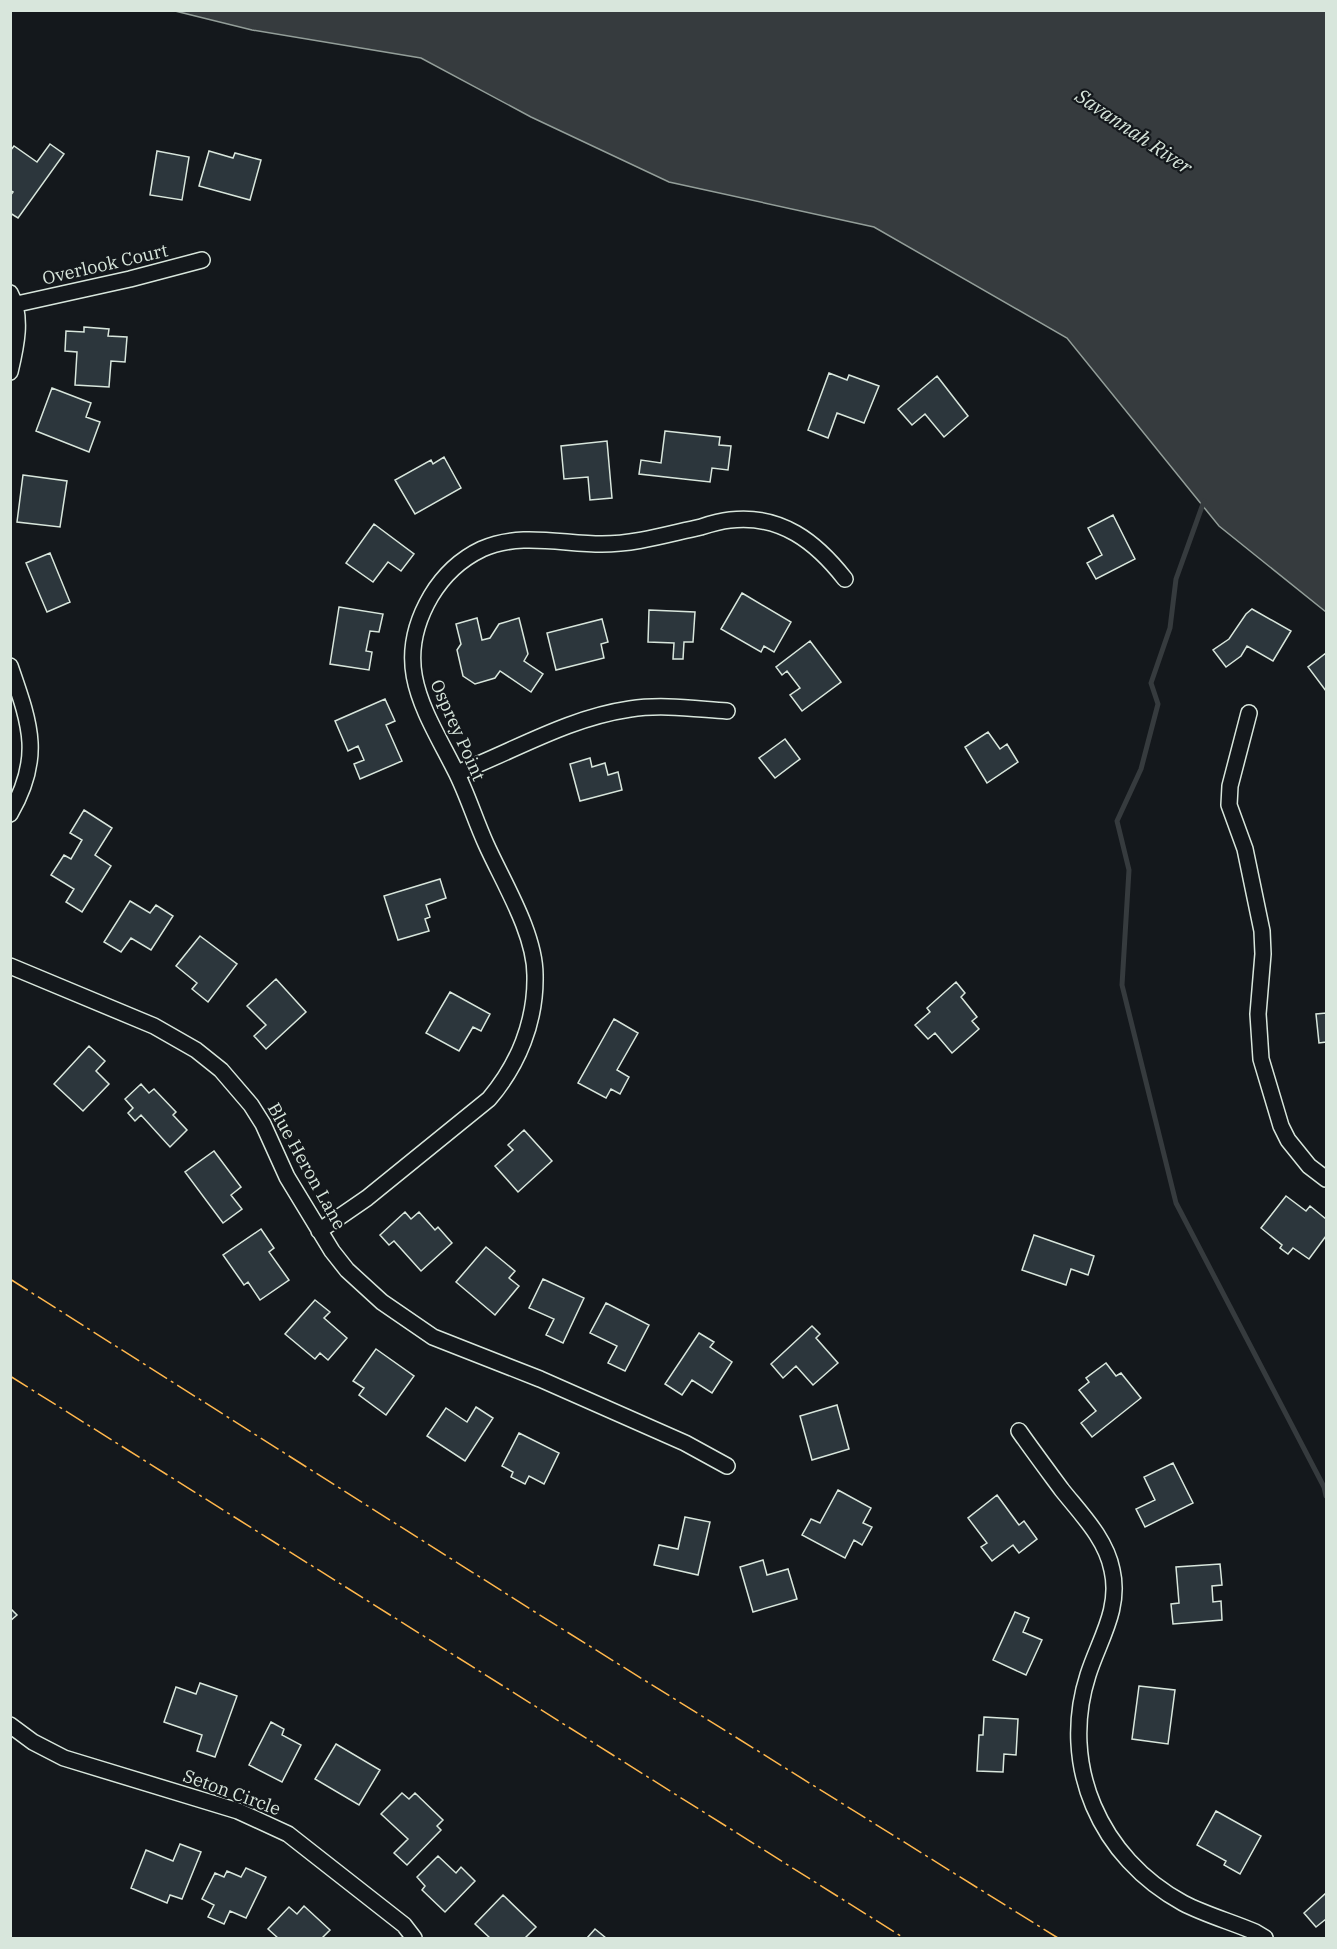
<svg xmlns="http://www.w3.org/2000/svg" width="1337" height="1949" viewBox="0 0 1337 1949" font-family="'IBM Plex Serif',serif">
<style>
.water{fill:#363b3e;stroke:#939e99;stroke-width:1.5}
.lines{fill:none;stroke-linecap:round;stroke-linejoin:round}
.stream{stroke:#363b3e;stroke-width:5}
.building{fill:#2c363c;stroke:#d8e6dc;stroke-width:1.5}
.street-casing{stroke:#d8e6dc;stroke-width:18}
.street{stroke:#14181c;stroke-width:15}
.power{stroke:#ffb74d;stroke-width:1.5;stroke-dasharray:21 4.5 3 4.5;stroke-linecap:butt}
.labels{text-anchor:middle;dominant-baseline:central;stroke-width:4.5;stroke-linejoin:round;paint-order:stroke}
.street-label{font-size:18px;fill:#d8e6dc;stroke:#14181c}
.water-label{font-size:20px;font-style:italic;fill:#d8e6dc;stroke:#14181c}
</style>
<rect width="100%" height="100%" fill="#14181c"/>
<!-- water -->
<path class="water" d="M175 11H1326V612L1219 526 1067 338 874 227 669 182 531 117 421 58 252 30Z"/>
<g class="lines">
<!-- stream -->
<path class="stream" d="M1204 501 1176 579 1170 628 1151 683 1158 704 1141 769 1117 821 1129 870 1122 985 1176 1203 1324 1487 1326 1496"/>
</g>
<!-- building -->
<path class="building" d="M50 144 64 154 18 218 10 213V196L13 192 10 190V151L14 146 37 162Z
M157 151 189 157 182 200 150 195Z
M209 151 233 158 235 153 261 160 250 200 199 186Z
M84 327 109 329 108 336 127 337 125 362 111 361 109 387 75 385 77 352 65 351 66 331 84 332Z
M829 373 847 380 849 375 879 386 864 423 837 413 828 438 808 430Z
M937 376 968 416 944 437 925 414 912 425 898 409Z
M52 388 91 403 86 417 100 422 89 452 36 431Z
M665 431 720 437 719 445 731 446 728 470 712 468 710 482 639 474 641 460 661 463Z
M607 441 612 498 590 500 588 477 564 479 561 446Z
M444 457 461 488 415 514 395 480 431 460 433 464Z
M23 475 67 481 60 527 17 522Z
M1113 515 1135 559 1096 579 1087 563 1102 555 1088 528Z
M374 524 414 554 401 571 388 562 373 582 346 563Z
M50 553 70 602 47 612 26 563Z
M742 593 791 622 774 652 764 646 761 652 721 629Z
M339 607 383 614 379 632 370 631 366 651 372 652 369 670 330 664Z
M1252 609 1291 631 1273 661 1247 646 1241 656 1226 667 1213 650 1229 639 1246 614Z
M649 610 695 612 693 642H684L683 659H673L674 643 648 642Z
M477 618 482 640 490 638 499 624 519 618 528 654 524 661 543 674 531 692 500 671 495 678 475 684 463 676 457 650 461 644 456 624Z
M602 619 608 642 601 644 604 658 556 670 547 633Z
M810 641 841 682 802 711 790 695 800 688 787 671 782 675 776 667Z
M1326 653V691L1308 667Z
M385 699 395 721 386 725 402 761 360 779 354 764 364 760 358 746 348 751 335 721Z
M988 732 1000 749 1007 744 1018 762 987 783 965 747Z
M785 739 800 759 775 778 759 758Z
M590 758 592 767 605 763 608 775 618 772 622 790 580 801 570 764Z
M84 810 112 828 95 855 111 866 82 912 66 902 74 889 51 875 64 855 71 859 82 840 70 833Z
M440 879 446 898 426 905 430 917 425 919 429 931 398 940 384 896Z
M130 901 150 913 156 905 173 916 151 950 131 938 121 952 104 942Z
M200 936 237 964 208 1002 192 989 197 983 176 966Z
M276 979 306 1012 266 1049 254 1036 266 1025 247 1006Z
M956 982 965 993 961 997 977 1017 972 1021 979 1029 952 1053 935 1033 928 1039 915 1025 930 1012 927 1008Z
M450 992 490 1014 481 1031 473 1027 459 1051 426 1033Z
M1326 1013V1042L1319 1043 1316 1014Z
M614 1019 638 1033 617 1070 629 1077 620 1094 611 1089 606 1098 578 1083Z
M89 1046 105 1061 96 1071 109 1084 83 1111 54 1084Z
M141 1084 149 1093 154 1089 176 1112 173 1115 187 1130 170 1147 141 1115 135 1121 128 1113 133 1108 125 1099Z
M524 1130 552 1161 518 1192 495 1166 513 1150 508 1145Z
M214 1151 241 1187 231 1195 242 1209 223 1223 185 1172Z
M1286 1196 1306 1211 1310 1206 1326 1219V1236L1309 1259 1293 1248 1288 1254 1280 1248 1282 1245 1261 1228Z
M405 1212 411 1219 419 1212 435 1230 438 1227 452 1243 421 1271 394 1241 389 1245 380 1235Z
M261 1229 274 1248 269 1252 289 1280 260 1300 248 1282 244 1285 223 1255Z
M1034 1235 1094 1256 1088 1275 1071 1269 1066 1285 1022 1270Z
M486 1247 515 1271 509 1278 519 1286 495 1315 456 1282Z
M543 1279 584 1298 563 1343 546 1335 554 1319 529 1308Z
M315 1300 330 1312 324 1318 347 1338 328 1360 320 1353 315 1359 285 1334Z
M606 1303 649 1325 625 1371 608 1363 617 1346 590 1333Z
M812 1326 820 1334 816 1338 838 1363 813 1385 796 1366 783 1378 771 1364Z
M699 1333 714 1342 710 1347 732 1362 712 1393 692 1380 682 1395 665 1384Z
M376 1349 414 1376 386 1415 359 1395 364 1388 353 1381Z
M1106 1363 1116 1376 1121 1373 1141 1398 1092 1437 1081 1423 1096 1411 1079 1390 1089 1382 1086 1378Z
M837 1405 849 1449 812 1460 800 1416Z
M476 1407 493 1418 465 1461 427 1436 446 1408 467 1422Z
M519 1433 559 1453 544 1484 529 1476 525 1484 511 1477 513 1472 502 1466Z
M1173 1463 1193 1503 1145 1527 1136 1509 1155 1500 1144 1477Z
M838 1490 871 1508 863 1523 872 1527 862 1545 854 1540 845 1558 802 1535 811 1519 820 1523Z
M997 1495 1019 1525 1024 1521 1037 1539 1019 1553 1013 1545 992 1561 981 1547 987 1543 968 1518Z
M685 1517 710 1522 698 1575 654 1565 659 1545 678 1549Z
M763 1560 767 1575 788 1569 797 1599 753 1612 740 1567Z
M1220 1564 1222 1585 1212 1586 1213 1602 1221 1601 1222 1620 1173 1624 1171 1604 1179 1603 1176 1567Z
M10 1608 17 1615 10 1621Z
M1015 1612 1029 1618 1023 1632 1042 1640 1026 1675 993 1660Z
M200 1683 237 1696 215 1757 197 1751 202 1735 164 1722 176 1687 196 1694Z
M1139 1686 1175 1690 1168 1744 1132 1739Z
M984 1717 1018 1719 1016 1755 1004 1754 1003 1772 977 1771 979 1735H983Z
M271 1722 284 1729 282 1735 301 1745 282 1782 249 1765Z
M336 1744 380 1770 359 1805 315 1779Z
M402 1793 409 1799 415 1793 443 1820 437 1826 441 1830 407 1865 394 1853 408 1839 381 1814Z
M1216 1811 1261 1836 1240 1874 1224 1865 1226 1861 1197 1845Z
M180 1844 201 1852 182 1899 170 1895 167 1903 131 1888 146 1850 173 1861Z
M438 1856 456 1873 461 1867 475 1881 445 1912 422 1890 425 1886 417 1877Z
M246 1868 266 1877 246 1918 230 1911 224 1924 208 1917 214 1905 202 1899 215 1873 224 1877 227 1871 241 1877Z
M1326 1893V1919L1316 1927 1304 1913Z
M503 1895 536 1927 525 1938H490L475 1924Z
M304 1906 330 1930 322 1938H278L268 1929 289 1907 297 1914Z
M595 1929 606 1938H587Z"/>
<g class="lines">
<!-- street casing -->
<g class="street-casing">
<path id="street" d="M10 293C23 316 16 347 10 372
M17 304 130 279 202 260
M10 666C30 724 43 757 10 814
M1249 713 1230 786 1229 805 1245 849 1262 931 1263 954 1258 1014 1261 1059 1281 1126 1288 1140 1309 1166 1326 1179
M457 773C514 751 568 718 630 709 662 704 696 709 727 711
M10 966 154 1026 196 1050 221 1070 251 1105 263 1124 287 1177 332 1251 347 1270 382 1302 433 1337 540 1379 685 1443 727 1466
M319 1231 367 1198 489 1099C518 1065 536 1022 535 975 535 933 503 882 486 844 475 820 467 793 455 770 424 709 391 664 431 596 443 576 461 559 482 549 520 532 562 544 602 544 636 544 668 534 701 527 710 524 720 521 730 520 781 514 816 542 845 579
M1019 1431C1033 1451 1048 1471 1062 1490 1082 1515 1106 1539 1112 1570 1121 1609 1099 1640 1088 1675 1059 1765 1100 1858 1183 1903 1206 1915 1232 1922 1255 1932L1265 1938
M10 1725 33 1742 64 1758 238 1811 288 1834 404 1925 414 1938"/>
</g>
<!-- street -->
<use href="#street" class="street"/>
<!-- power -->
<path class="power" d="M10 1279 535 1612 1058 1938
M10 1376 904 1938"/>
</g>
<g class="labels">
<!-- street labels -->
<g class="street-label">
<text transform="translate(105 264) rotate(-13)">Overlook Court</text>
<text transform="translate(458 730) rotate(66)">Osprey Point</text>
<text transform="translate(307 1166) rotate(61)">Blue Heron Lane</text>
<text transform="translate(232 1792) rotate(20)">Seton Circle</text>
</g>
<!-- water labels -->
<g class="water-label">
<text transform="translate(1134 131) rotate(34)">Savannah River</text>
</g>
</g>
<!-- border -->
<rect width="1337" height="1949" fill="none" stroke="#d8e6dc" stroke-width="24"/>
</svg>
